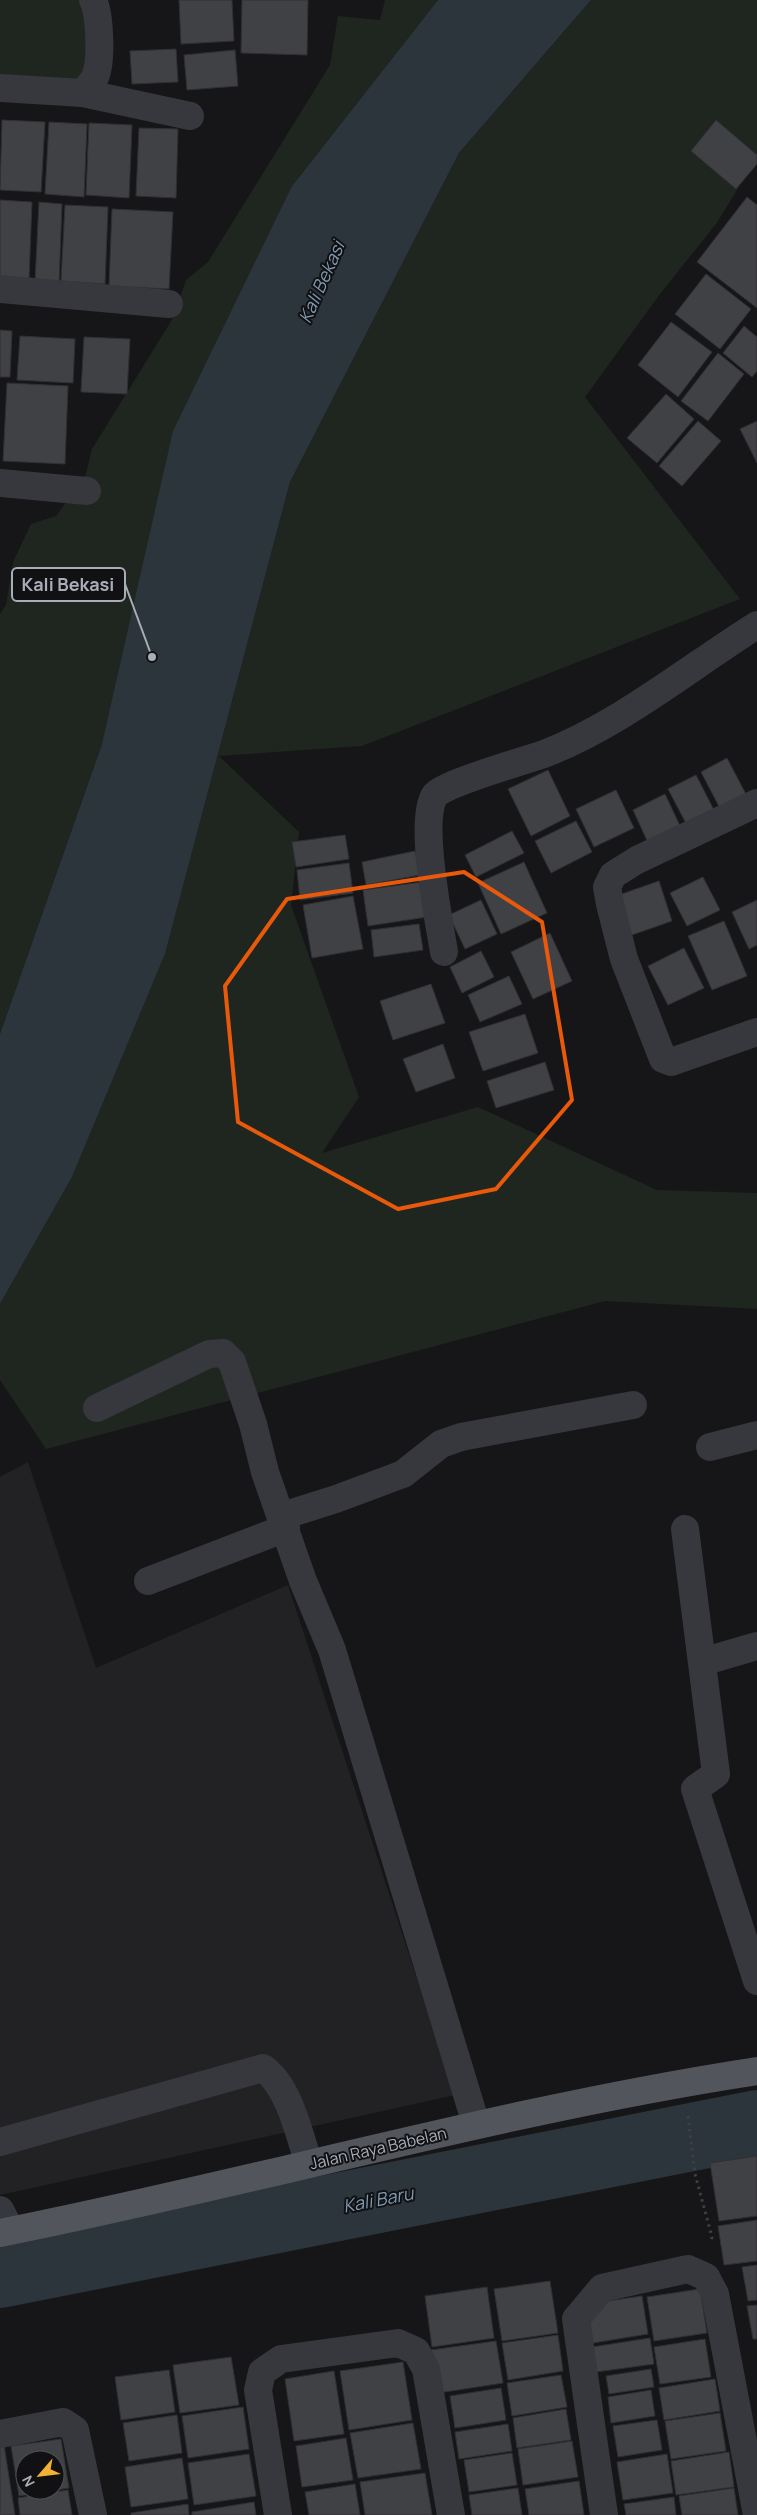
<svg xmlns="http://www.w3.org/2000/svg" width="757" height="2515" viewBox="0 0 757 2515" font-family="Manrope,sans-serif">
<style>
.built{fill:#222225}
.green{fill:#1e261f}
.water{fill:#2c353c}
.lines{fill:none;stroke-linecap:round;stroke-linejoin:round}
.river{stroke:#2c353c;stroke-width:68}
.building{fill:#404145;stroke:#303034;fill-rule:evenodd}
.path{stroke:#3d3f44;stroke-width:3;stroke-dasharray:2.5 4;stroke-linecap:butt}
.minor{stroke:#37383d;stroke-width:28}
.major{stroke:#53555c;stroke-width:28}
.marked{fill:none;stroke:#e8590c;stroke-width:4;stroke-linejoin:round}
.labels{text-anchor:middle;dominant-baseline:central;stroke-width:4;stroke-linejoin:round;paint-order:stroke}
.street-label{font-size:16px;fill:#a8adb8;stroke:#111113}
.water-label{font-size:18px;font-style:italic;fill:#7f9bb3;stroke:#111113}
.leader{fill:none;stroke:#a8adb8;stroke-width:2}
.callout-dot{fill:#a8adb8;stroke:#111113;stroke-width:2}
.callout{fill:#111113;stroke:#a8adb8;stroke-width:2}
.callout-label{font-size:18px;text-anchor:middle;font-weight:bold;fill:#a8adb8}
</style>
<rect width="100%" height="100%" fill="#161618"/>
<!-- built -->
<path class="built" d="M28 1462 96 1668 288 1585 455 2095 0 2195V1477Z"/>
<!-- green -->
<path class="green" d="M0 0H93L83 93 0 88Z
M385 0H438L292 186 102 744 0 1034V614L6 605 13 562 31 524 56 516 85 477 92 449 173 318 186 280 208 262 330 65 338 16 380 20Z
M591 0H757V158L716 224 660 294 585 397 740 599 362 746 219 756 299 832 291 905 359 1097 322 1153 478 1107 657 1190 757 1193V1309L605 1301 46 1449 0 1380V1304L72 1177 165 954 290 482 459 153Z"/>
<!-- water -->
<path class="water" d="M438 0H591L459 153 290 482 165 954 72 1177 0 1304V1034L102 744 173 431 292 186Z"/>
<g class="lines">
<!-- river -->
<path class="river" d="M0 2274 757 2124"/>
</g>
<!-- building -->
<path class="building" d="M179 0H232L234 41 181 44Z
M242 0H308L307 55 241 53Z
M176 49 178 82 132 84 130 51Z
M235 50 238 86 187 90 184 55Z
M2 120 45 122 41 192 0 190Z
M716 120 757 155V164L736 189 691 151Z
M49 122 87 124 84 197 45 194Z
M89 123 132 125 129 198 86 195Z
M139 128 178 129 176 198 136 196Z
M747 197 757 205V308L697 262Z
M0 200 32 202 29 279 0 278Z
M39 202 62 204 59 283 35 282Z
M65 205 108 207 105 284 61 281Z
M112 209 173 212 169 289 109 286Z
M706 274 751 309 720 349 675 314Z
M671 322 712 352 678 397 638 365Z
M744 326 757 337V371L752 377 723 353Z
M0 330 12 331 10 377H0Z
M20 336 75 339 73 383 17 380Z
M84 337 130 339 127 394 81 392Z
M718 353 744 374 708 421 681 401Z
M7 383 68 386 65 464 3 461Z
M666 394 694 419 657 463 627 438Z
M698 421 721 441 682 486 659 466Z
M757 421V463L740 429Z
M727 758 750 802 724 816 701 772Z
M548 770 570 816 531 836 508 789Z
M696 775 716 814 689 829 668 789Z
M616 790 634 828 594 847 576 809Z
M665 794 683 832 650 847 633 810Z
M576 821 592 852 551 873 535 841Z
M512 831 524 853 476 877 465 855Z
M345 835 349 859 296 867 292 842Z
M415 851 420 875 366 885 362 862Z
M524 862 547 913 501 934 478 883Z
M349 863 353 893 300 900 297 870Z
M703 877 720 910 687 926 670 893Z
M659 881 672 921 629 936 616 896Z
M422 882 427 917 368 926 363 890Z
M353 896 363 949 312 958 303 905Z
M481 900 497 934 465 949 449 915Z
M757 900V945L749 949 732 912Z
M724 921 747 976 712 990 688 936Z
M419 924 423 950 374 957 371 930Z
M550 933 572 981 533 999 511 952Z
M684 948 704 988 668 1005 648 966Z
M481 951 494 977 462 993 450 967Z
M509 976 522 1004 480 1022 468 995Z
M431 984 445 1023 393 1040 380 1001Z
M525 1014 538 1053 483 1071 469 1032Z
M443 1044 455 1078 416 1092 403 1059Z
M545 1062 554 1090 496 1108 487 1081Z
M757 2156V2216L719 2221 710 2163Z
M757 2220V2261L724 2265 718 2226Z
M757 2265V2300L748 2301 742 2267Z
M550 2281 558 2333 502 2341 494 2289Z
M487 2287 494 2338 432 2347 425 2296Z
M700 2289 707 2333 654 2341 647 2297Z
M642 2296 648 2334 593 2343 587 2304Z
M757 2305V2339H753L747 2306Z
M558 2335 563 2371 508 2380 502 2343Z
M650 2338 654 2364 596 2372 592 2347Z
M705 2339 711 2377 660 2384 654 2347Z
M496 2341 503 2383 438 2393 431 2350Z
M231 2357 239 2405 180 2413 173 2365Z
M403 2362 412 2420 349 2430 340 2371Z
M651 2369 654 2387 609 2394 606 2376Z
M169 2370 175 2412 121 2420 115 2377Z
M334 2371 344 2434 294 2441 285 2379Z
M561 2375 567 2407 512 2416 507 2383Z
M715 2379 720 2411 664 2420 659 2388Z
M501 2388 506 2420 455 2428 450 2396Z
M651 2390 655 2416 611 2423 608 2397Z
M243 2407 249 2449 188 2458 182 2416Z
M566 2409 571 2440 517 2448 513 2418Z
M720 2413 726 2451 671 2459 665 2421Z
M177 2415 182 2453 129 2461 123 2423Z
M657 2420 662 2450 618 2457 613 2426Z
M413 2423 421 2469 358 2478 350 2433Z
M508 2424 512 2451 459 2459 455 2432Z
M346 2438 353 2480 302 2487 296 2446Z
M61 2439 69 2488 19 2496 11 2446ZM25 2460H55V2490H25Z
M572 2441 578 2477 523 2485 518 2449Z
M0 2445H4L15 2515H0Z
M729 2452 734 2487 676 2495 671 2461Z
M512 2453 517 2485 469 2492 464 2460Z
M249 2454 256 2496 194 2505 188 2463Z
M667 2454 673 2493 623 2500 617 2462Z
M182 2458 188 2499 131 2507 125 2467Z
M425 2473 432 2515H365L360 2482Z
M579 2481 584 2515H529L525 2489Z
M355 2484 360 2515H309L305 2492Z
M518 2488 522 2515H472L469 2495Z
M734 2488 738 2515H682L679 2496Z
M68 2490 72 2515H20L18 2498Z
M674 2497 676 2515H626L624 2504Z
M254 2502 256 2515H192V2512Z
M188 2504 189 2515H131V2513Z"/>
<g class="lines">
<!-- path -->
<path class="path" d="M688 2116 695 2174 712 2237 711 2242"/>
<!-- minor -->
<path class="minor" d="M0 88 83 93 190 116
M83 93C87 88 92 83 95 77 102 62 100 14 93 0
M0 289 169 304
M0 483 87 491
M757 803 637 860 613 875 607 887 610 904 624 959 663 1059 671 1062 757 1032
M444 952C439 920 418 821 435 795 441 785 526 760 544 754 621 724 687 669 757 625
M97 1408 209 1354 223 1353 232 1362 253 1424 265 1472 303 1581 332 1650 476 2124
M710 1447 757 1435
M282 1516 336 1499 403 1474 441 1444 461 1437 633 1405
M685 1529 716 1774 695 1789 757 1981
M148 1581 286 1528
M702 1662 757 1646
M0 2142 263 2068C289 2086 299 2134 309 2164
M0 2210 11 2231
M0 2434 63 2422 75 2430 93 2515
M278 2515 258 2390 262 2372 281 2359 398 2343 416 2351 426 2369 451 2515
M604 2515 576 2319 602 2288 688 2269 706 2277 715 2294 757 2515"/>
<!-- major -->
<path class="major" d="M0 2233C253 2183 502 2110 757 2071"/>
</g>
<!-- marked area -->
<path class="marked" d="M464 872 542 922 572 1100 496 1189 398 1209 238 1122 225 986 287 899Z"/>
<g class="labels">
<!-- street labels -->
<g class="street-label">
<text transform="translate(378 2148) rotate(-13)">Jalan Raya Babelan</text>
</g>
<!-- water labels -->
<g class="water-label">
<text transform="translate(321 282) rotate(-66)">Kali Bekasi</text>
<text transform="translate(378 2199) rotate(-11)">Kali Baru</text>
</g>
</g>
<!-- callouts -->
<path class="leader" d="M152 657L125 584"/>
<circle class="callout-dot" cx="152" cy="657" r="5"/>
<rect class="callout" x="12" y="568" width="113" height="33" rx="5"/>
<g class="callout-label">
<text x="68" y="591">Kali Bekasi</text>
</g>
<!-- north arrow -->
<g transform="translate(40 2475) rotate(242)"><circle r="24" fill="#111113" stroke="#4d4f55"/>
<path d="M0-4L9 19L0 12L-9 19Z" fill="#f2b134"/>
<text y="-8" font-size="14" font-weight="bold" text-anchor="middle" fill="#a8adb8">N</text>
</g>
</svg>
